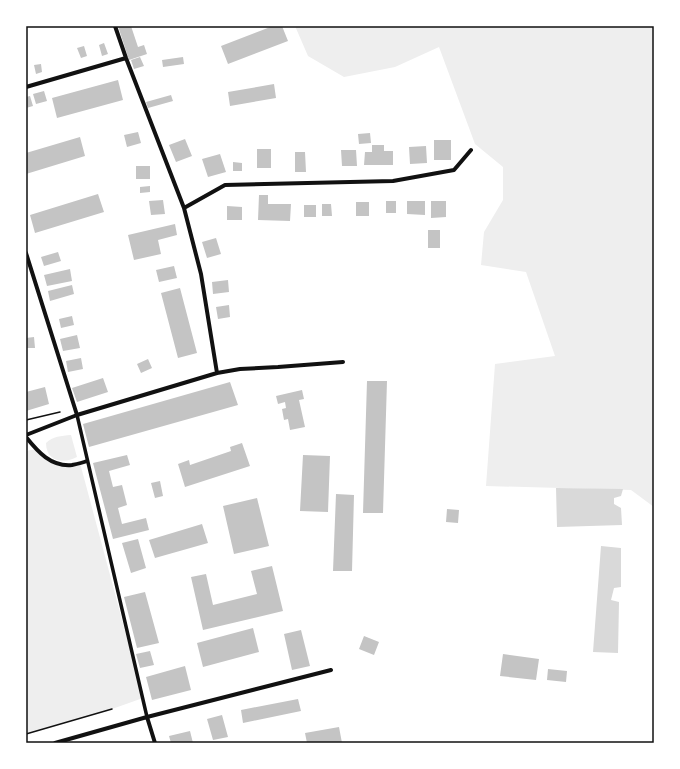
<svg xmlns="http://www.w3.org/2000/svg" width="680" height="769" viewBox="0 0 680 769" font-family="'Noto Sans',sans-serif">
<style>
.green{fill:#eee}
.water{fill:#d9d9d9}
.building{fill:#c4c4c4}
.lines{fill:none;stroke-linecap:round;stroke-linejoin:round}
.path{stroke:#111;stroke-width:1.5}
.pedestrian{stroke:#111;stroke-width:3.5}
.minor{stroke:#111;stroke-width:4}
.neatline{fill:none;stroke:#111;stroke-width:1.5}
</style>
<rect width="100%" height="100%" fill="#fff"/>
<!-- green -->
<path class="green" d="M295 26H654V507L631 490 486 486 495 364 555 356 526 272 481 265 484 232 503 200V167L475 144 439 47 395 67 344 77 308 56Z
M71 435 77 457C64 464 46 462 46 443 53 436 61 436 71 435Z
M36 449 45 457 63 465 80 463 143 698 112 709 26 733V451Z"/>
<!-- water -->
<path class="water" d="M556 488 623 489 621 496 614 498V504L621 508 622 525 557 527Z
M601 546 621 548V587L614 588 611 600 619 602 618 653 593 652Z"/>
<!-- building -->
<path class="building" d="M118 26H131L138 47 144 45 147 54 129 60Z
M273 26H282L288 41 228 64 221 46Z
M104 43 108 54 102 56 99 45Z
M84 46 87 56 81 58 77 48Z
M140 57 144 66 134 69 131 60Z
M183 57 184 64 163 67 162 60Z
M41 64 42 72 36 74 34 65Z
M118 80 123 100 57 118 52 98Z
M274 84 276 98 230 106 228 92Z
M44 91 47 101 36 104 33 94Z
M171 95 173 101 148 108 146 102Z
M30 96 33 106 26 108V97Z
M138 132 141 143 127 147 124 135Z
M370 133 371 143 359 144 358 134Z
M80 137 85 156 26 174V153Z
M185 139 192 156 176 162 169 145Z
M434 140H451V160H434Z
M372 145H384V151H393V165H364L365 152H372Z
M426 146 427 163 410 164 409 147Z
M257 149H271V168H257Z
M341 150H356L357 166H342Z
M295 152H305L306 172H295Z
M220 154 226 172 208 177 202 159Z
M233 162 242 163V171H233Z
M136 166H150V179H136Z
M150 186V192L140 193V187Z
M98 194 104 212 35 233 30 215Z
M259 195H268V204H291L290 221 258 220Z
M163 200 165 214 151 215 149 201Z
M386 201H396V213H386Z
M407 201H425V215L407 214Z
M431 201H446V217L431 218Z
M356 202H369V216H356Z
M322 204H331L332 216H322Z
M304 205H316V217H304Z
M227 206 242 207V220H227Z
M175 224 177 235 158 240 161 254 134 260 128 235Z
M428 230H440V248H428Z
M216 238 221 254 207 258 202 242Z
M58 252 61 261 44 266 41 257Z
M174 266 177 278 159 282 156 270Z
M70 269 72 281 47 286 44 275Z
M228 280 229 292 213 294 212 282Z
M72 285 74 294 50 301 48 291Z
M180 288 197 353 178 358 161 293Z
M229 305 230 317 218 319 216 307Z
M72 316 74 325 61 328 59 319Z
M77 335 80 348 63 351 60 339Z
M34 337 35 348H26V338Z
M81 358 83 369 68 372 66 361Z
M148 359 152 368 141 373 137 364Z
M103 378 108 392 77 402 72 388Z
M367 381H387L383 513H363Z
M230 382 238 405 89 447 83 424Z
M45 387 49 404 26 411V392Z
M302 390 304 399 299 400 305 427 290 430 288 419 284 420 282 409 286 408 285 402 278 404 276 396Z
M242 443 250 466 185 487 178 464 189 460 190 465 231 451 230 447Z
M127 455 130 465 109 471 113 487 122 485 127 505 118 508 122 524 146 518 149 530 113 539 93 463Z
M303 455 330 456 328 512 300 511Z
M160 481 163 496 155 498 151 483Z
M336 494 354 495 352 571H333Z
M257 498 269 546 234 554 223 506Z
M447 509 459 510 458 523 446 522Z
M202 524 208 543 155 558 149 540Z
M138 539 146 568 131 573 122 543Z
M272 566 283 611 203 630 191 577 206 574 213 605 257 594 251 571Z
M145 592 159 643 137 648 124 597Z
M253 628 259 652 203 667 197 643Z
M301 630 310 666 292 670 284 634Z
M364 636 379 642 374 655 359 649Z
M150 651 154 665 140 668 136 654Z
M503 654 539 659 536 680 500 676Z
M185 666 191 690 152 700 146 677Z
M548 669 567 671 566 682 547 680Z
M298 699 301 711 243 723 241 710Z
M222 715 228 737 213 740 207 719Z
M339 727 342 743H307L305 733Z
M190 731 193 743H171L169 736Z"/>
<g class="lines">
<!-- path -->
<path class="path" d="M26 420 60 412
M26 734 112 709"/>
<!-- pedestrian -->
<path class="pedestrian" d="M77 415 147 717"/>
<!-- minor -->
<path class="minor" d="M115 26 126 58 184 208 201 274 217 373
M26 87 126 58
M184 208 225 185 393 181 454 170 471 150
M26 253 77 415
M26 435 77 415 217 373 240 369 278 367 343 362
M26 437C38 452 51 467 72 465 77 464 82 463 87 461
M147 717 155 743
M55 743 147 717 331 670"/>
</g>
<!-- border -->
<rect width="680" height="769" fill="none" stroke="#ffffff" stroke-width="54"/>
<rect x="27" y="27" width="626" height="715" class="neatline"/>
</svg>
